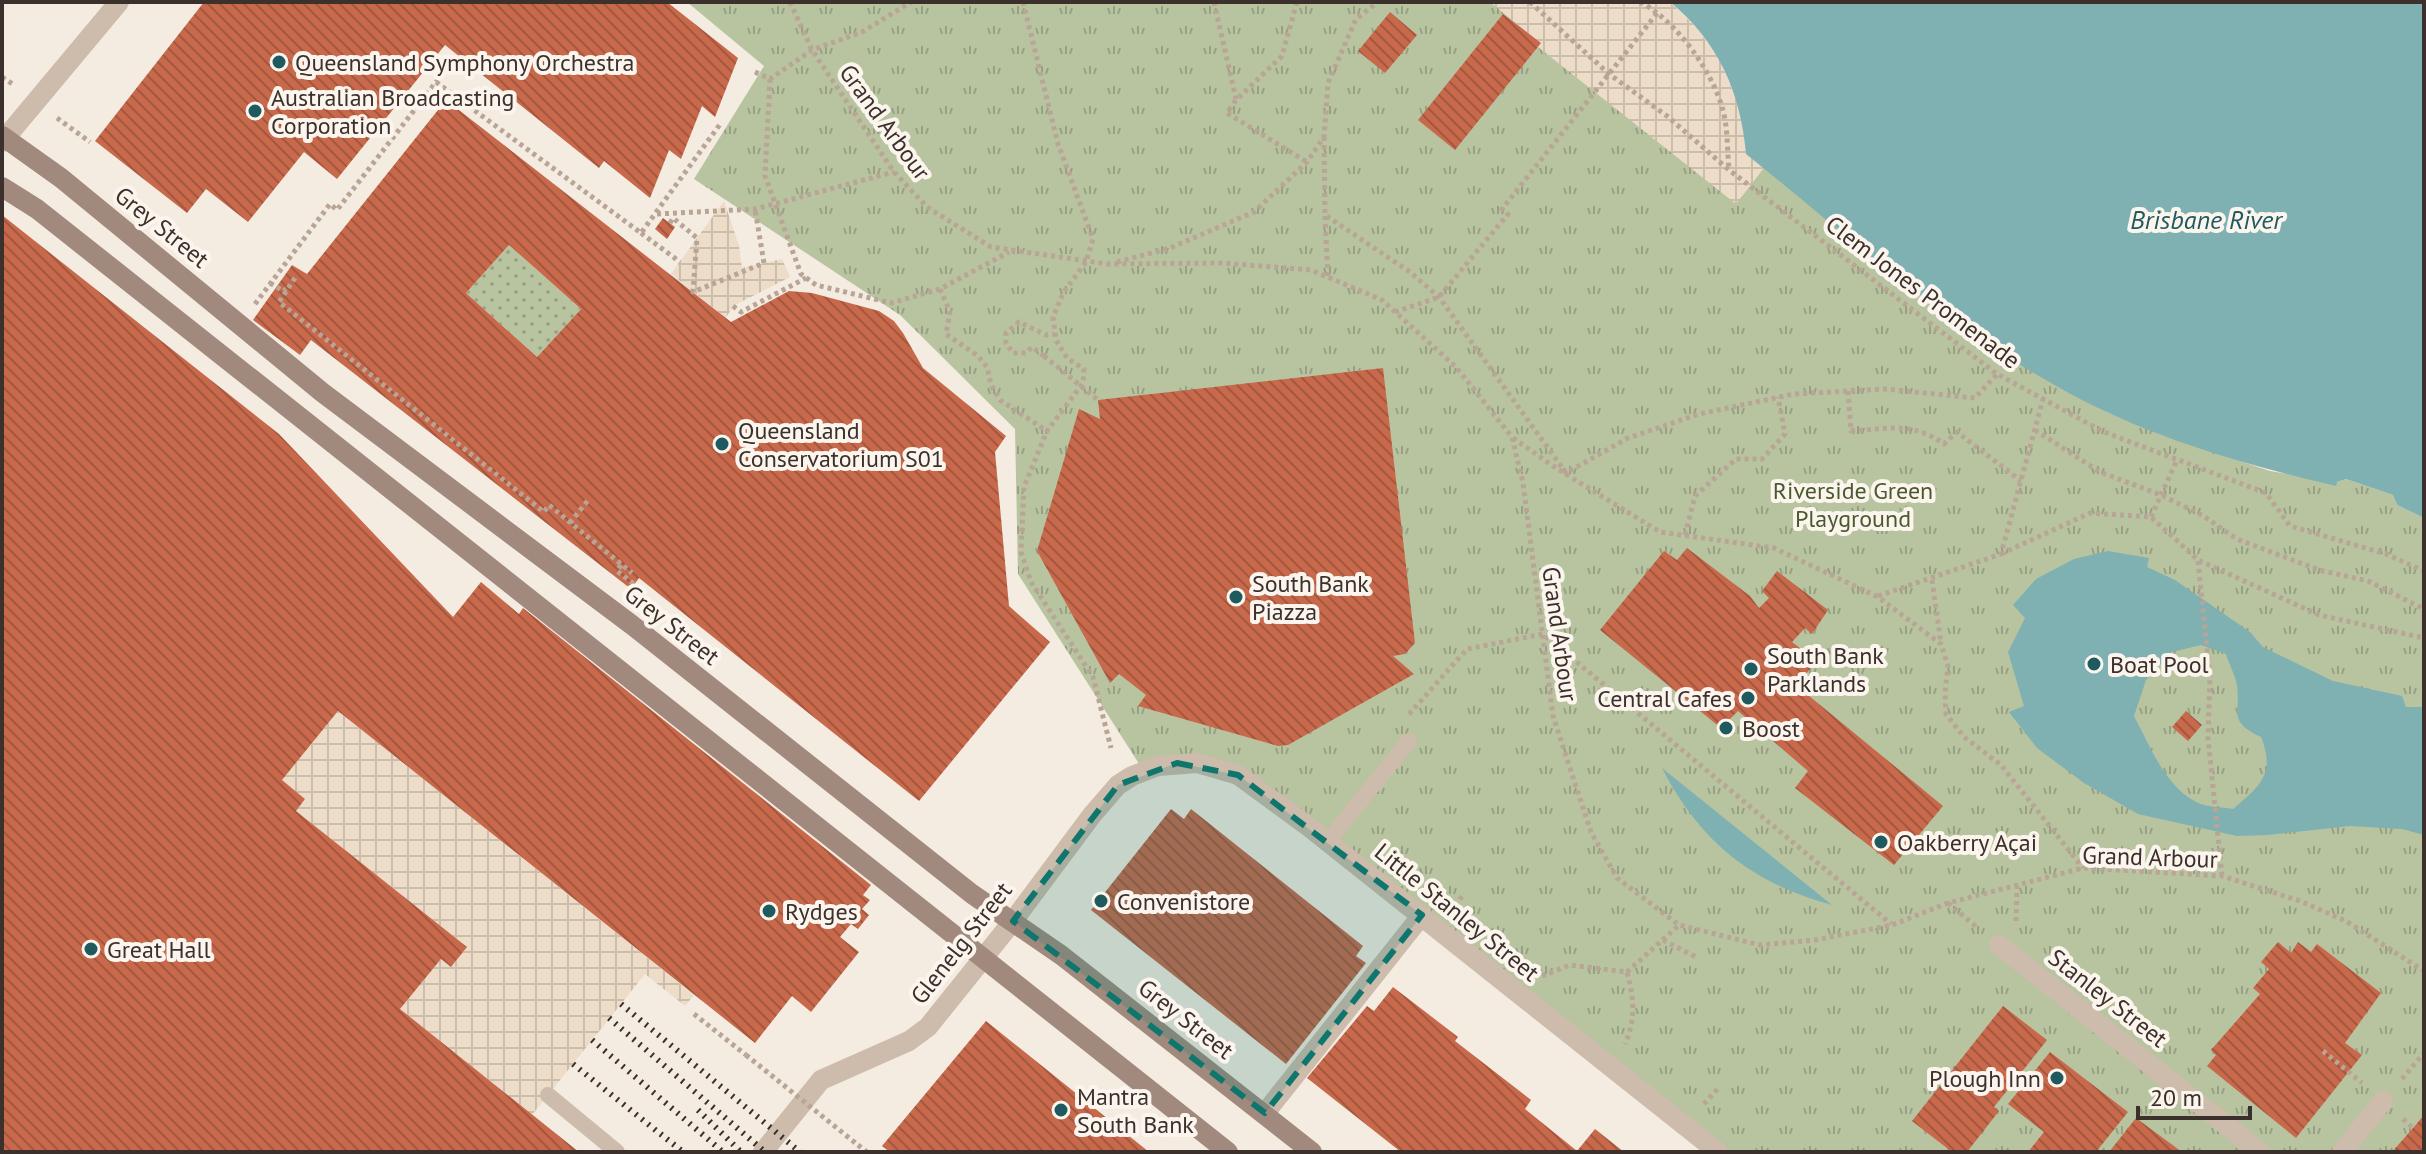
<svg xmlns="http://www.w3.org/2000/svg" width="2426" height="1154" viewBox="0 0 2426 1154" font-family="'PT Sans',sans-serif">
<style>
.grass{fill:url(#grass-dots)}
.park{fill:url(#park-tufts)}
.plaza{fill:url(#plaza-grid)}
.water{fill:#7fb0b2;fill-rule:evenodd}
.building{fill:url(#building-back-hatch);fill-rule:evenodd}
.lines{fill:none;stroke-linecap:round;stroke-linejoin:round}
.path{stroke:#b9a596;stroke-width:5;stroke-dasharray:4 4;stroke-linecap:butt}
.lane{stroke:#cdbbac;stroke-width:16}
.street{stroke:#cdbbac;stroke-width:20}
.secondary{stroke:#a18a7d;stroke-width:20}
.rail{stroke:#3b302b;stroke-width:6;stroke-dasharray:2 6;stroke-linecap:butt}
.path-bridge{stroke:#b9a596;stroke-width:5;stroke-dasharray:4 4;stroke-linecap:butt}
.marked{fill:#0f766e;fill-opacity:0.2;stroke:#0f766e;stroke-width:6;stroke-dasharray:16 10;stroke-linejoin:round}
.poi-dot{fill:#1f5a5e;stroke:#fbf5ee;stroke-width:3}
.labels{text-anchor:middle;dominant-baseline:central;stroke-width:8;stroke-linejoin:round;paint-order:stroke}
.poi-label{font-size:24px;fill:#3b302b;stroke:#fbf5ee;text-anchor:start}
.street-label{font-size:24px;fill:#3b302b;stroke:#fbf5ee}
.park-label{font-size:24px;fill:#4a5a2e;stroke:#fbf5ee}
.water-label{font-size:26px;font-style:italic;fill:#1f5a5e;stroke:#fbf5ee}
</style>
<defs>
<pattern id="grass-dots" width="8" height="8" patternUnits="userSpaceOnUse" patternTransform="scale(2)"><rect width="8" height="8" fill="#b8c4a0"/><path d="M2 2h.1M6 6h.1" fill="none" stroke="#97a083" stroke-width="1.8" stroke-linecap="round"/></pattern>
<pattern id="park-tufts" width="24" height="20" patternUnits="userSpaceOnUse" patternTransform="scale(2)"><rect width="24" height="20" fill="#b8c4a0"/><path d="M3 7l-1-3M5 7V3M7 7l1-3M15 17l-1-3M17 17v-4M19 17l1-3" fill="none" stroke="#97a083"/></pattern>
<pattern id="plaza-grid" width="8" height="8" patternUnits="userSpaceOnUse" patternTransform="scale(2)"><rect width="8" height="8" fill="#ecdcc8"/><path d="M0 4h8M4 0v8" fill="none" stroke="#cbbdac"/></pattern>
<pattern id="building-back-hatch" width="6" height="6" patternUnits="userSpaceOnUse" patternTransform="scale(2)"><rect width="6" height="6" fill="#c8694b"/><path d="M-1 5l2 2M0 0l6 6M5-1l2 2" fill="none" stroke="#a4573f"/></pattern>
</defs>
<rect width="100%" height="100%" fill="#f4ebe1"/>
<!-- grass -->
<path class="grass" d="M509 245 581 309 537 357 466 293Z"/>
<!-- park -->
<path class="park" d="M687 2H1670L1746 154 1965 327 2006 355 2109 413 2162 435 2270 471 2337 482 2346 479 2393 495 2397 505 2424 518V1152H1718L1238 775 1143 770 1018 574 1015 429 900 315 694 179 764 66Z"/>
<!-- plaza -->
<path class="plaza" d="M1490 2H1670L1695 26 1719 58 1738 103 1744 123 1746 154 1764 168 1736 204 1538 47 1540 43Z
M724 201 739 246 742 268 782 259 790 277 733 306 726 318 671 274Z
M338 711 694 995 685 1006 645 974 532 1115 400 1009 441 959 451 967 467 947 296 811 305 799 282 780Z"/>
<!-- water -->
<path class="water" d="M1670 2H2424V518L2397 505 2393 495 2346 479 2337 482 2336 486C2259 468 2183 447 2111 414 1977 353 1860 246 1746 154 1741 93 1718 41 1670 2Z
M2108 551 2149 558 2147 567 2175 580 2250 632 2263 647 2333 681 2402 696 2406 707H2424V835L2402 829 2350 826 2268 835 2237 836 2138 814 2084 783 2037 748 2009 712 2024 706 2008 652 2025 618 2013 605 2036 579 2074 559ZM2201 645 2226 654C2229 664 2235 675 2237 685 2241 715 2227 720 2261 737 2276 774 2260 786 2233 809 2221 807 2206 807 2196 802 2165 786 2150 746 2134 716L2146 680 2172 652Z
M1662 768 1832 905C1752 883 1700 842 1662 768Z"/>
<!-- building -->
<path class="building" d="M204 2H667L738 58 715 117 702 106 681 159 669 150 650 198 604 161 599 168 445 45 337 179 304 152 248 222 206 189 187 213 95 141Z
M1390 12 1417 35 1385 73 1358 51Z
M1503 14 1541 43 1455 150 1418 120Z
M446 100 731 322 789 291 812 293 879 311 894 321 903 333 923 368 1006 436 995 452 1009 606 1050 642 919 801 639 578 631 589 311 340 300 355 253 320 292 265 307 274ZM509 245 581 309 537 357 466 293Z
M2 215 279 434 453 617 481 582 519 614 523 608 871 885 863 895 870 900 862 909 869 915 858 929 851 924 840 937 859 952 811 1012 792 996 755 1043 338 711 282 780 305 799 296 811 467 947 451 967 441 959 400 1009 579 1152H2Z
M663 218 675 227 667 239 655 229Z
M1383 368 1415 643 1405 654 1393 656 1414 674 1288 745 1278 746 1138 706 1146 695 1119 674 1110 683 1037 551 1079 409 1100 419 1098 400Z
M1687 548 1750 596 1759 608 1769 598 1762 591 1777 571 1828 610 1812 634 1805 628 1792 642 1816 661 1797 686 1943 806 1894 865 1795 788 1808 771 1738 711 1721 728 1600 630 1664 551 1677 560Z
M2186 711 2202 725 2188 741 2172 727Z
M1171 809 1184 819 1191 809 1363 946 1356 956 1366 963 1286 1064 1091 910Z
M2278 942 2291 953 2298 942 2311 952 2317 944 2381 993 2345 1043 2362 1055 2296 1138 2207 1066 2216 1055 2211 1050 2260 994 2253 988 2269 969 2261 962Z
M1393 987 1458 1037 1455 1041 1531 1100 1525 1109 1577 1151 1595 1129 1624 1152H1401L1307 1078 1367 1006 1374 1011Z
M2003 1006 2047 1040 1994 1107 1999 1111 1967 1152H1952L1912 1121Z
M986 1021 1149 1152H890L882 1146Z
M2050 1052 2128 1112 2096 1152H2028L2044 1132 2008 1104Z
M2424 1115V1152H2392L2413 1128Z
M2136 1118 2182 1152H2109Z"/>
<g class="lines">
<!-- path -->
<path class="path" d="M790 2 812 50 894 172 927 207 991 247 1108 264 1223 263 1311 270 1382 300 1456 367 1512 437 1523 483 1553 716 1591 832 1617 878 1679 925 1760 945 1815 940 1892 925 1948 903 2083 868 2222 876 2300 901 2346 921 2424 971
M1023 2 1058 144 1093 239 1086 262 1063 293 1053 317 1056 340 1067 358 1084 369 1083 383 1047 431 1024 487 1021 552 1031 582 1093 677 1111 748
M1214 2 1236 99
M1297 2 1282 56 1236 100 1227 113 1307 162
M1530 2 1609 74 1667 116 1729 170 1997 374 2104 432 2266 493 2290 526 2386 554 2424 571
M1640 2C1675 20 1711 69 1722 107 1728 126 1727 149 1729 169
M755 72 770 79 812 50 862 32 911 2
M2 77 14 85
M770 79 765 176 801 274 816 285 891 303 940 289 1009 252
M57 118 90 142
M1324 137 1325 215 1410 272 1439 297 1566 473 1628 438 1699 414 1794 394 1885 389 1975 398 1997 374
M657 214 755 209 894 172
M1325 216 1328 278
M670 223 673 218 697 238 693 292 764 263 755 209
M641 233 680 262
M1117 262 1170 248 1254 212 1307 162 1324 137 1328 83 1356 19 1378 2
M295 278 279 302 544 512 549 505 632 573
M270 283 283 291 286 289
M940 289 950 312 946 334 978 356 987 367 991 385 1000 400 1047 431
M255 304 330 204 337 210 436 82 641 233 721 123
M733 306 741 312 806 278
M1395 312 1439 297 1508 214 1502 209 1658 12
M1044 356 1032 347 1026 353H1013L1006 343V333L1019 322 1046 335 1054 334
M1848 391 1851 431C1889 429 1911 421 1944 444L1957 432 2021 481
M2035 430 2100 472 2161 495 2202 515 2237 539 2319 570 2368 581 2424 609
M1513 438 1556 468 1660 532 1774 548 1878 597 1941 644 1948 666 1945 692 1946 714 1964 737 2001 765 2083 868
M2151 517 2177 460
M570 523 589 499
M1685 535 1695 496 1736 459H1762L1785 434 1778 397
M2001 554 2090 513 2151 517 2198 560 2319 615 2424 638
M2198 561 2210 678 2208 738 2222 876
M621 565 617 571 642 590
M1932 580 1941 643
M1878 596 2001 554 2043 399
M1409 714 1467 649 1543 634 1891 924
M1948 903 1979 929
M1455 906 1462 896
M2016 921 2017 886
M1663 940 1698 958
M1627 972 1679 925
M1542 976 1570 965 1627 972C1634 998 1636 1019 1625 1044
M694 1014 746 1055
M2323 1051 2362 1083
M2402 1079 2424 1053
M1704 1104 1720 1086
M2403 1119 2413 1128
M858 1145 867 1152"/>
<!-- lane -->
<path class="lane" d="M1327 842 1409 741
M548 1095 617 1152"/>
<!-- street -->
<path class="street" d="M2 142 119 2
M1999 945 2260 1152
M1265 1113 1422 915
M763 1152 821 1080 909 1041 928 1027 1013 921 1092 815 1118 785 1132 776 1158 766 1197 763 1238 775 1309 827 1718 1152
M2342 1152 2383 1101"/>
<!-- secondary -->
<path class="secondary" d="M2 136 61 178 323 393 632 625 972 894 1061 955 1312 1152
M2 187 37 209 1228 1152"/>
<!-- rail -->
<path class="rail" d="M621 1004 800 1152
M609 1018 765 1152
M592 1040 723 1152
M573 1064 683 1152
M698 1110 741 1152"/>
<!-- path-bridge -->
<path class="path-bridge" d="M1044 356 1098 400
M746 1055 858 1145"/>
</g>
<!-- marked area -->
<path class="marked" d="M1177 763 1238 775 1422 915 1265 1113 1013 921 1118 785Z"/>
<!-- markers -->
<g class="poi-dot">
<circle cx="279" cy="62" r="8"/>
<circle cx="255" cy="111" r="8"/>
<circle cx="722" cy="444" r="8"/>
<circle cx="1236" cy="597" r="8"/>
<circle cx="2094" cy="664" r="8"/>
<circle cx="1751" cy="669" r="8"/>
<circle cx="1748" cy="698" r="8"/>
<circle cx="1726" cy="728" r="8"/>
<circle cx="1881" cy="842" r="8"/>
<circle cx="1101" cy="901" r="8"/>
<circle cx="769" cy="911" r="8"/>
<circle cx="91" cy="949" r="8"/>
<circle cx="2057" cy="1078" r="8"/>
<circle cx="1061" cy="1110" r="8"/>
</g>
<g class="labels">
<!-- poi labels -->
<g class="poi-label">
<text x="295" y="62">Queensland Symphony Orchestra</text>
<text x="271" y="97">Australian Broadcasting<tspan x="271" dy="28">Corporation</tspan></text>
<text x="738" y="430">Queensland<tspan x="738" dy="28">Conservatorium S01</tspan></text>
<text x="1252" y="583">South Bank<tspan x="1252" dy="28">Piazza</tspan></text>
<text x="1767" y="655">South Bank<tspan x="1767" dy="28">Parklands</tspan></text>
<text x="2110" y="664">Boat Pool</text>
<text x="1732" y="698" text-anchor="end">Central Cafes</text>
<text x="1742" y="728">Boost</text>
<text x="1897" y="842">Oakberry Açai</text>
<text x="1117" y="901">Convenistore</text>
<text x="785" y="911">Rydges</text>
<text x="107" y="949">Great Hall</text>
<text x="2041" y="1078" text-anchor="end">Plough Inn</text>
<text x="1077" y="1096">Mantra<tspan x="1077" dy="28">South Bank</tspan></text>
</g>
<!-- street labels -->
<g class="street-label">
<text transform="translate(885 122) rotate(54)">Grand Arbour</text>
<text transform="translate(162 227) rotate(39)">Grey Street</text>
<text transform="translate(1923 292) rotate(37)">Clem Jones Promenade</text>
<text transform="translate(672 625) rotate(38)">Grey Street</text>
<text transform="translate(1560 634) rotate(82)">Grand Arbour</text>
<text transform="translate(2150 857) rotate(2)">Grand Arbour</text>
<text transform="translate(1457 912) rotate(39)">Little Stanley Street</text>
<text transform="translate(961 943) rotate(-52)">Glenelg Street</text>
<text transform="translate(2108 998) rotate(38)">Stanley Street</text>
<text transform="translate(1186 1019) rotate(38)">Grey Street</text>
</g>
<!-- park labels -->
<g class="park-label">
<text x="1853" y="490">Riverside Green<tspan x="1853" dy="28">Playground</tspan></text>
</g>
<!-- water labels -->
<g class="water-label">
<text x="2206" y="219">Brisbane River</text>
</g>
</g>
<!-- border -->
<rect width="2426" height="1154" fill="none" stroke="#3b302b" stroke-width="8"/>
<!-- scale -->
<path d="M2138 1106v12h112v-12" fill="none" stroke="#3b302b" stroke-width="4"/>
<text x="2150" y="1106" font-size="24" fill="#3b302b" stroke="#fbf5ee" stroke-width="6" paint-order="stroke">20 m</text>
</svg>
